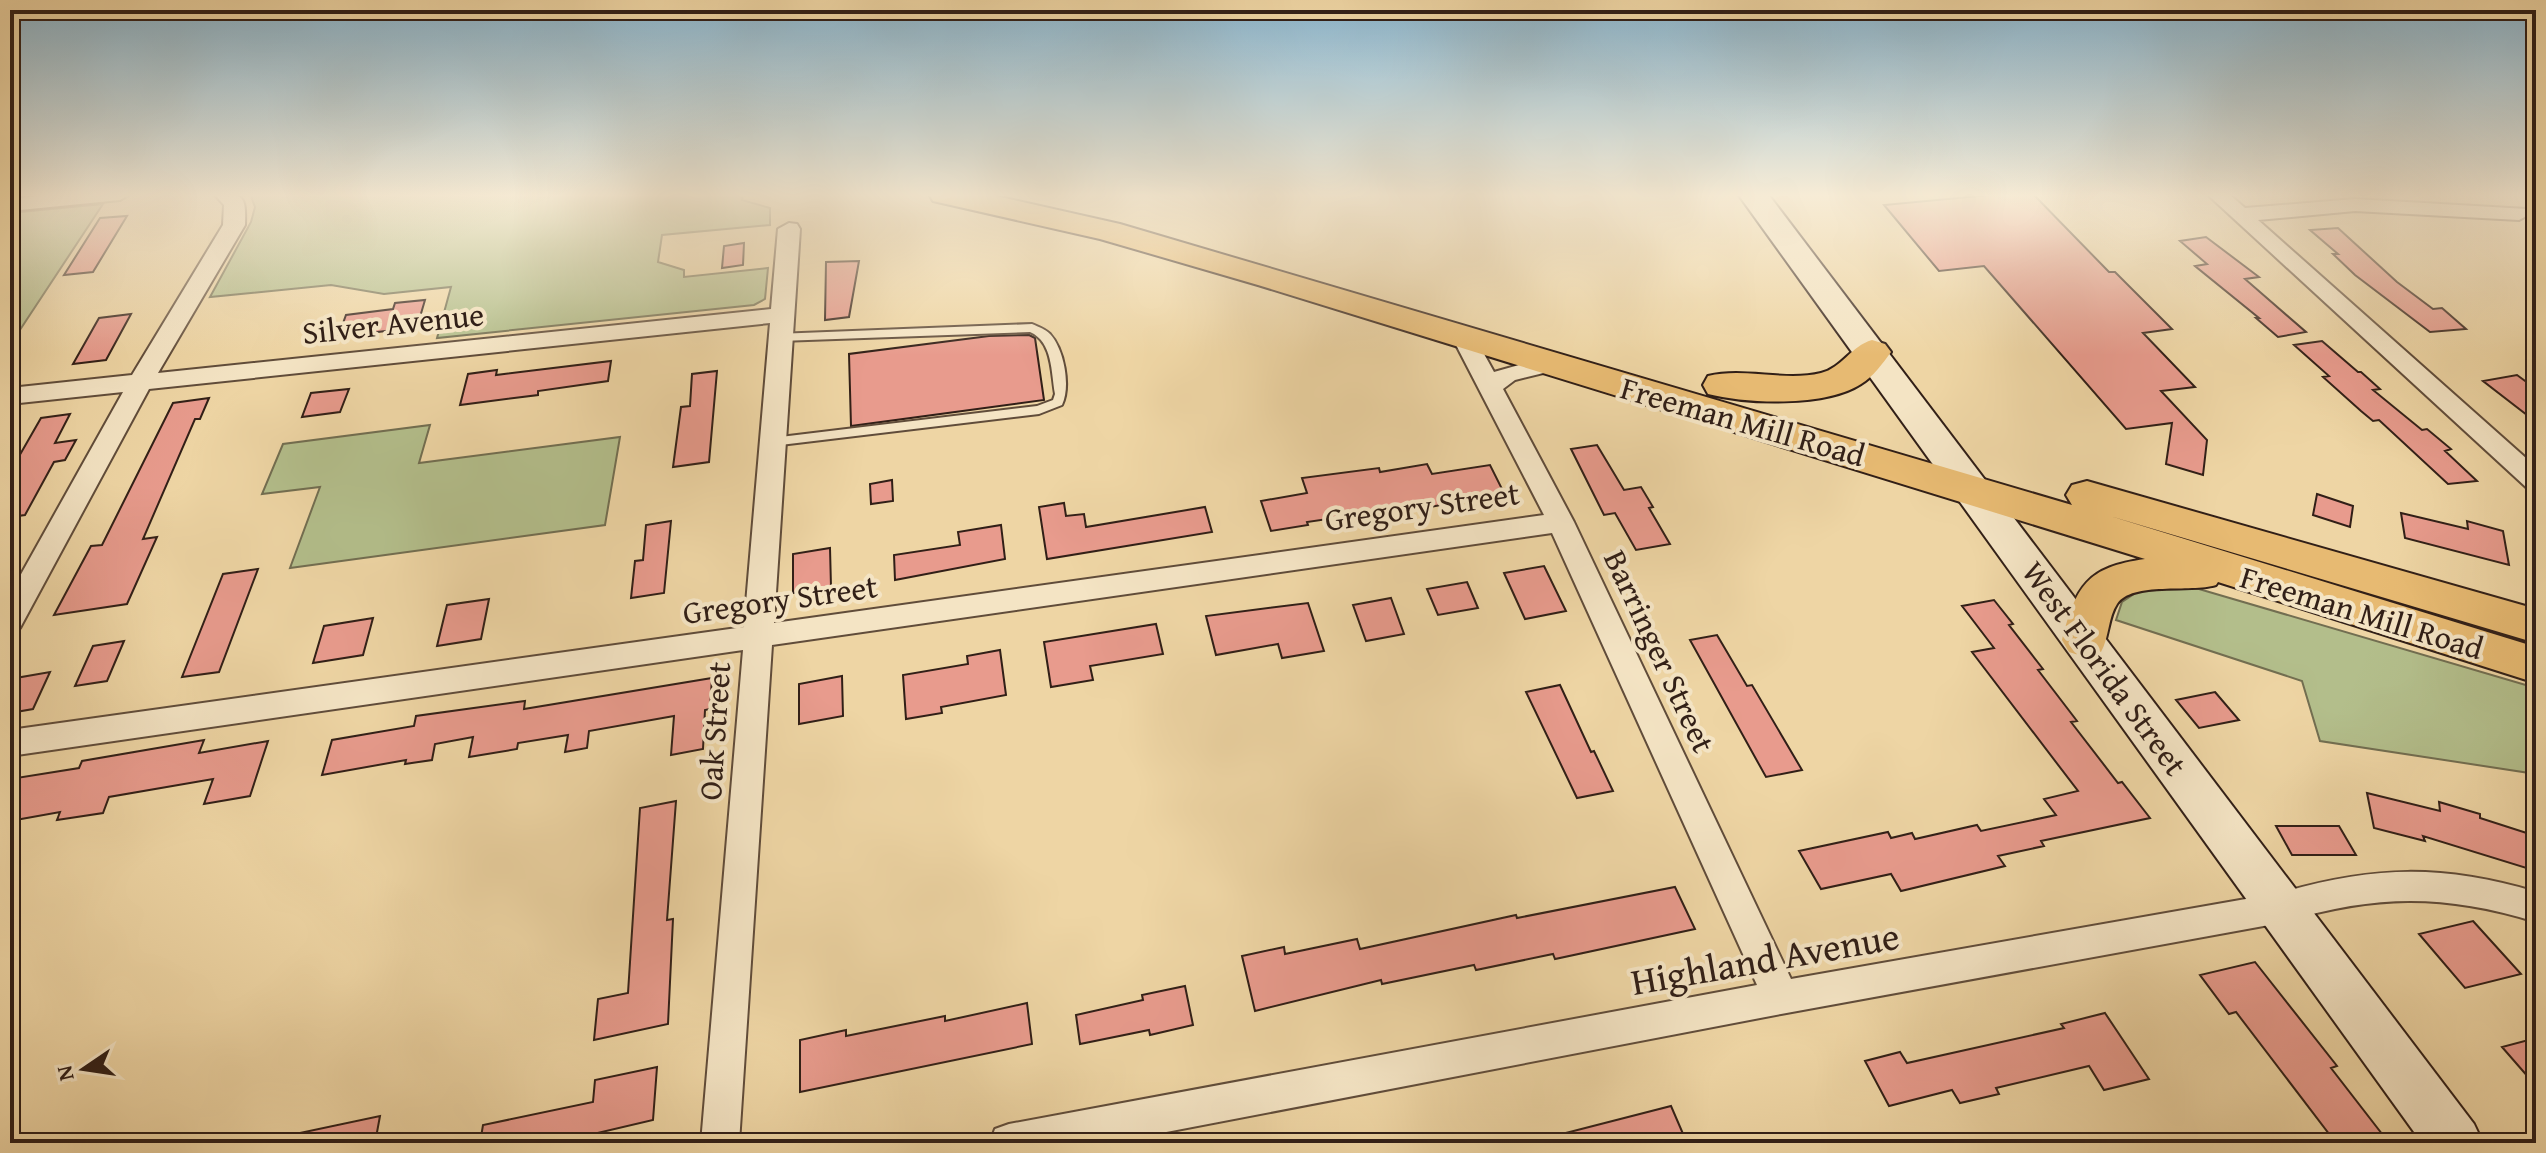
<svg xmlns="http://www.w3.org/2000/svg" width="2546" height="1153" viewBox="0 0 2546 1153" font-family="'Gentium Book Plus',serif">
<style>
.green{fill:#b3be8b;stroke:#726e51;stroke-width:2}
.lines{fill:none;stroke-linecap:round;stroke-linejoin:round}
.stream{stroke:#707b70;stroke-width:6}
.building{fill:#e89b8d;stroke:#311f17;stroke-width:2}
.lane-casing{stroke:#604c3a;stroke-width:4}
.street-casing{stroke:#604c3a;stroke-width:4}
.secondary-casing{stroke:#311f17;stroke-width:4}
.primary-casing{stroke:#311f17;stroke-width:4}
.lane{fill:#f4e4c4;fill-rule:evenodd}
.street{fill:#f4e4c4;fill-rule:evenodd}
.secondary{fill:#f4e4c4;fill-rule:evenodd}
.primary{fill:#e7ba72;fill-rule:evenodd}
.labels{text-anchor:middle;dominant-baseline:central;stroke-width:8;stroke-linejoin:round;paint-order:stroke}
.street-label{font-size:32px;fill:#311f17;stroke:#f4e4c4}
.near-street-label{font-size:38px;fill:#311f17;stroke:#f4e4c4}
</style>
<rect width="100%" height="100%" fill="#eed5a4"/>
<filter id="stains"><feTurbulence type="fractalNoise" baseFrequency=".0025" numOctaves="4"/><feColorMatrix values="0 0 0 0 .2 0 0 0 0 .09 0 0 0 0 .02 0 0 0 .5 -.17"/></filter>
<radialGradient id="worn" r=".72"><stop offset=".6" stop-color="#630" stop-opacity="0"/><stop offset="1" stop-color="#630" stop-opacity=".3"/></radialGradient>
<!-- green -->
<path class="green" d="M250 194H743L742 200 770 208V225L662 235 658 262 684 270V277L768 268 765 299 754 305 437 338 451 287 384 294 331 285 210 297 251 222 255 207Z
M103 204 10 345V213Z
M430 425 419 463 620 437 605 525 290 568 320 487 262 494 283 444Z
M2164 586 2199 589 2536 688V774L2320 741 2302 681 2116 620 2122 602 2140 590Z"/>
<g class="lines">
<!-- stream -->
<path class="stream" d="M10 222 16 215"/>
</g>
<!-- building -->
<path class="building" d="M2000 194H2033L2109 272H2115L2172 329 2143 333 2195 387 2161 391 2207 440 2203 475 2166 464 2172 423 2126 429 1984 266 1939 271 1884 205Z
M127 216 93 272 64 275 100 218Z
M2338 228 2397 282 2433 309 2442 308 2466 329 2430 332 2355 275 2333 254H2338L2310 230Z
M2206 237 2259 277 2245 279 2306 332 2278 337 2256 318H2259L2195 266 2207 264 2180 241Z
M744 243 743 265 722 268 724 246Z
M859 261 849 317 825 320 826 262Z
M425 300 417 327 338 337 346 315 393 309 395 303Z
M131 314 106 360 73 364 99 318Z
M1029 335 1035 338 1044 400 851 426 849 354 989 336Z
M2322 341 2358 372H2361L2380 389 2373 390 2422 430 2427 429 2451 449 2445 451 2477 481 2448 484 2379 420 2373 421 2361 411 2323 377 2329 376 2294 345Z
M611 361 608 381 538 391V395L460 405 468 374 497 370 496 375Z
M717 371 709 462 673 467 681 407 690 406 692 374Z
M2517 375 2536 389V422L2483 381Z
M349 389 340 412 302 417 311 393Z
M209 398 200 419H195L143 539 157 537 127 604 54 615 91 546 102 545 173 403Z
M70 414 55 443 76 440 65 460 54 462 25 515 10 517V472L41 418Z
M1597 445 1624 490 1641 487 1653 507 1649 508 1670 544 1636 550 1615 513 1604 515 1571 449Z
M1427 464 1432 474 1490 465 1504 493 1404 512 1402 508 1307 522 1308 525 1271 531 1261 501 1307 493 1302 478 1379 468 1380 472Z
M892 480 893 501 871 504 870 484Z
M2317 494 2353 506 2350 527 2313 515Z
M1064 503 1066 516 1084 514 1086 527 1205 507 1212 532 1047 559 1039 507Z
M2401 513 2468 529 2467 521 2503 531 2509 565 2405 538Z
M671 521 664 593 631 598 635 561 643 560 646 525Z
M1001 525 1005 559 895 580 894 555 960 545 958 532Z
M830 548 831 587 793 593V554Z
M1544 566 1566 611 1525 619 1504 573Z
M258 569 219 672 182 677 223 574Z
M1467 582 1478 608 1438 615 1427 589Z
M1391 598 1404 634 1366 641 1353 605Z
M489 599 481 639 437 646 447 605Z
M1994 600 2013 624 2009 625 2043 669 2038 670 2077 721 2071 722 2118 783 2122 782 2150 818 2041 841 2044 846 1998 856 2005 866 1901 891 1891 874 1821 889 1799 851 1888 832 1891 838 1912 833 1915 839 1977 825 1981 831 2056 815 2044 799 2078 791 1972 652 1994 648 1962 606Z
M1308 603 1324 651 1282 658 1278 644 1216 655 1206 616Z
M373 618 363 655 313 663 324 626Z
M1156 624 1163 654 1090 666 1093 680 1051 687 1044 642Z
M1717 635 1747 686 1752 685 1802 770 1766 777 1690 640Z
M124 641 107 681 75 686 93 646Z
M1000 650 1006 695 941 707 942 713 906 719 903 675 968 664 967 656Z
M50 672 33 709 10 713V690L16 678Z
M842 676 843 716 799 724V684Z
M712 678 710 709 705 710 703 749 671 755 674 716 589 731 587 748 565 752 568 735 518 743 517 749 469 757 473 737 435 744 432 760 405 764 406 760 322 775 332 740 414 726 416 716 525 701 524 709Z
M1560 685 1591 752 1594 751 1613 791 1577 798 1526 692Z
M2215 692 2239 720 2199 728 2176 700Z
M204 740 199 753 268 741 250 796 204 804 213 779 109 797 103 813 57 820 60 812 10 821V779L79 768 82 761Z
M2367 793 2440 811 2439 802 2480 814V818L2536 836V871L2423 836 2425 841 2374 828Z
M676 801 667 920 673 919 668 1024 594 1040 598 999 628 993 640 808Z
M2276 826H2339L2356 855H2292Z
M1675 887 1695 929 1555 959 1553 954 1476 970 1474 965 1382 984 1381 980 1255 1011 1242 956 1284 947 1285 954 1357 939 1360 949 1516 915 1517 918Z
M2473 921 2521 974 2465 988 2419 934Z
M2255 962 2337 1066 2331 1068 2389 1143H2336L2236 1012 2229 1014 2200 975Z
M1185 986 1193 1025 1150 1035 1149 1030 1080 1044 1076 1015 1143 1000 1142 995Z
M1027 1003 1032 1044 800 1092V1040L846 1030V1036L945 1016V1021Z
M2105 1013 2149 1079 2104 1090 2089 1066 1996 1088 1999 1094 1960 1103 1952 1090 1889 1106 1865 1061 1900 1052 1907 1063 2064 1028 2061 1024Z
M2536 1038V1086L2502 1047Z
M657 1067 653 1120 555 1143H480L483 1125 593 1102 595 1080Z
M1671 1106 1687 1143H1555L1554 1136Z
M380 1116 375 1143H296L295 1134Z"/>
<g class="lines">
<!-- lane casing -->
<g class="lane-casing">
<path id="lane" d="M1032 324C1039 327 1045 329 1050 334 1064 349 1071 386 1062 405L1039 414 772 446 766 442 772 438 1037 406 1053 400 1055 394C1051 372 1053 342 1030 332L780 341 774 337 776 334Z"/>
</g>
<!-- street casing -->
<g class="street-casing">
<path id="street" d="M60 194H130L120 200 10 211V199Z
M214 194C244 194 246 195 245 225L158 373 771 309 778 229 789 223 797 224 800 229 774 623 1544 515 1453 339 1457 334H1473L1494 372 1551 356 1560 359 1563 364 1560 369 1515 380 1503 389 1574 522 1791 979 2280 893C2373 866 2442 864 2536 892V922C2442 893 2373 895 2280 923L1781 1014 1109 1143H990L995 1129 1009 1124 1757 985 1552 533 772 645 739 1143H701L743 650 10 756V730L744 627 770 323 149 389 20 628 10 631V594L123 392 10 404V388L132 375 223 225 224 205Z
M2207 194H2229L2245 208 2355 199 2527 209 2530 214 2519 220 2355 211 2258 220 2536 467V491L2527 488Z"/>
</g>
<!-- secondary casing -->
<g class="secondary-casing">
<path id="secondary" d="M1738 194H1768L2474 1124 2483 1143H2422Z"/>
</g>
<!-- primary casing -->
<g class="primary-casing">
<path id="primary" d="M929 194H987L1120 224 2072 505 2066 495 2072 485 2087 481 2536 609V643L2110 516 2536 647V683L2218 582 2216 585C2191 593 2132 581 2117 604 2108 617 2109 638 2101 652L2085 657 2069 652 2062 640C2076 586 2087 567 2145 559L1258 285 1100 239 933 201Z
M1872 340 1885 344 1891 352C1883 363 1873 377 1861 384 1826 407 1747 404 1708 394L1703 385 1708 376C1745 367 1784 382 1821 373 1842 368 1851 346 1872 340Z"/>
</g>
<!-- lane -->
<use href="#lane" class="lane"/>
<!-- street -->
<use href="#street" class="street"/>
<!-- secondary -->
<use href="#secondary" class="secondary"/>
<!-- primary -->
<use href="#primary" class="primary"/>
</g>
<!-- sky -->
<linearGradient id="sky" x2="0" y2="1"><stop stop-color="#89b6d0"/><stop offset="0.55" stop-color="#f7ecd6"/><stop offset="1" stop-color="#f7ecd6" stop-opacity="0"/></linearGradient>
<rect width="2546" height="355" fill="url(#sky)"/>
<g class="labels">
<!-- street labels -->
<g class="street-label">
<text transform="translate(393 323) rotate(-6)">Silver Avenue</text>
<text transform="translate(1743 421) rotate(16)">Freeman Mill Road</text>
<text transform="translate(1422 506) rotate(-8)">Gregory Street</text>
<text transform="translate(780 599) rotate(-8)">Gregory Street</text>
<text transform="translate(2362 612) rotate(17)">Freeman Mill Road</text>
<text transform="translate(1660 651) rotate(65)">Barringer Street</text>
<text transform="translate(2105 668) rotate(54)">West Florida Street</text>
<text transform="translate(714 731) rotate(-86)">Oak Street</text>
</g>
<!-- near-street labels -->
<g class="near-street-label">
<text transform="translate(1765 958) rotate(-10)">Highland Avenue</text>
</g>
</g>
<!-- margin -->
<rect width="2546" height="1153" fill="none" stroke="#eed5a4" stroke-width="40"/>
<rect x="12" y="12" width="2522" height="1129" fill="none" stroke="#311f17" stroke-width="4"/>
<rect x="20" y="20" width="2506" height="1113" fill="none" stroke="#311f17" stroke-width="2"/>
<!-- north arrow -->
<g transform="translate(84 1069) rotate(257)" stroke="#f4e4c4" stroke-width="6" paint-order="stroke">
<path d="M0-6L14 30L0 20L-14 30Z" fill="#311f17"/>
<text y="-12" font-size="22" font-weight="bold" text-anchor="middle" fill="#311f17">N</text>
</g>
<rect width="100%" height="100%" filter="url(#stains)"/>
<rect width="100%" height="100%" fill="url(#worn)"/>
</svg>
